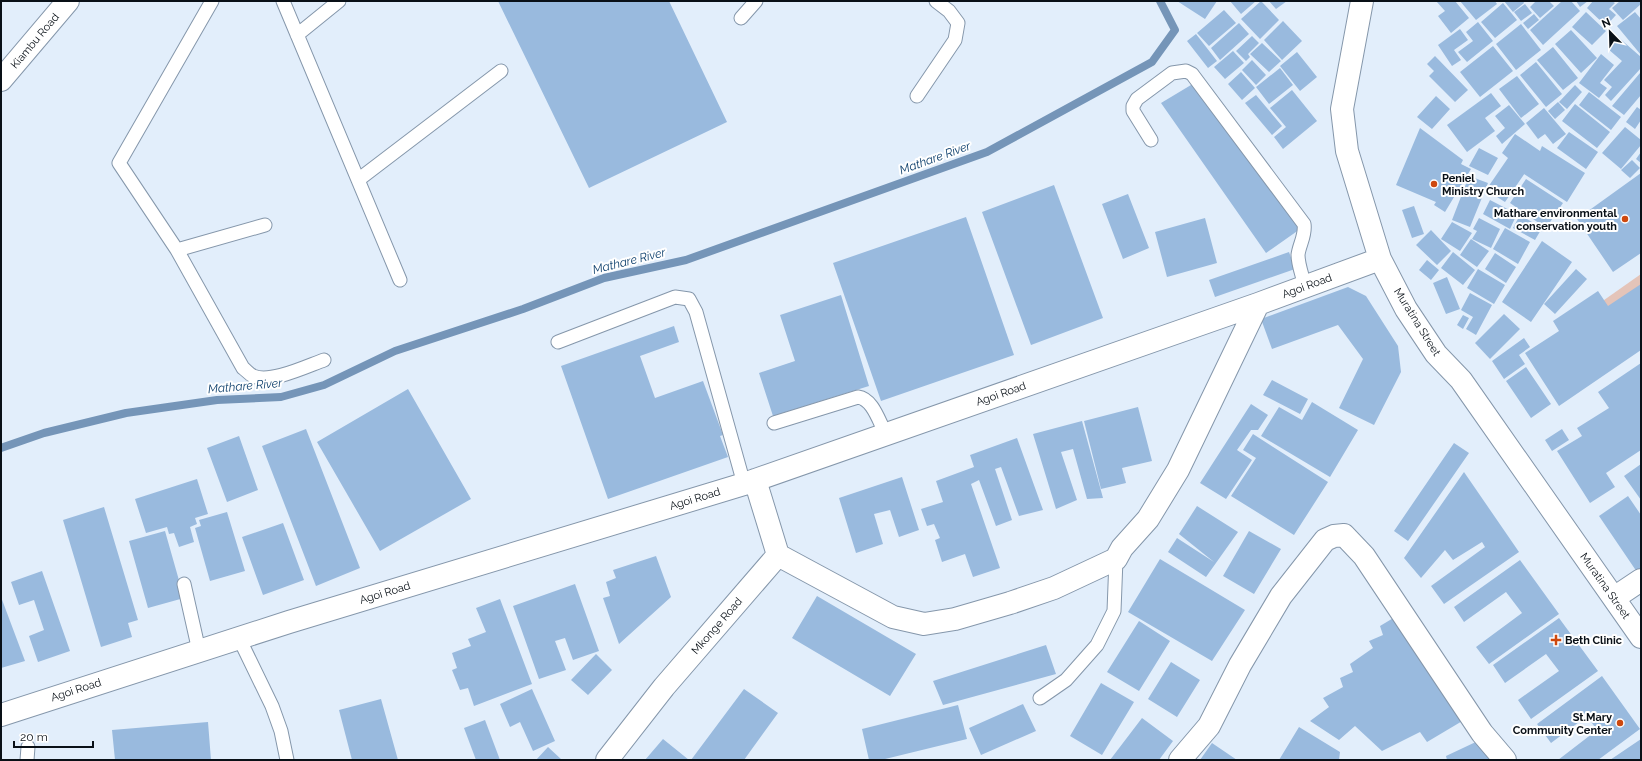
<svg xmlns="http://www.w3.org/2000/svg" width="1642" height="761" viewBox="0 0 1642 761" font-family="Raleway,sans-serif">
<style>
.green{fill:#e4c4b9}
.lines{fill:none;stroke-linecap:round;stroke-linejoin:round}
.stream{stroke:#7595b8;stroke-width:8}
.building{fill:#99bade}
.lane-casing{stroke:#8597ab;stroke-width:15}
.street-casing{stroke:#8597ab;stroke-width:24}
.highway-casing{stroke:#8597ab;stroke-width:24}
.lane{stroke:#fff;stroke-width:13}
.street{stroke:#fff;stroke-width:22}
.highway{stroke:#fff;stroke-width:22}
.poi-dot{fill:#ce480e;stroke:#fff;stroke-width:1.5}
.labels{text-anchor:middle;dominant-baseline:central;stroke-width:4;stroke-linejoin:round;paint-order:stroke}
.street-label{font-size:11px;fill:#091017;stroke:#fff}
.poi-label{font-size:11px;font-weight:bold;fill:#091017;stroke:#fff;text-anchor:start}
.water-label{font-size:12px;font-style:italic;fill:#0d3f6c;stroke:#fff}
</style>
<rect width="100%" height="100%" fill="#e2eefb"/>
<!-- green -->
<path class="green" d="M1641 274V348L1597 305Z"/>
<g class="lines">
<!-- stream -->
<path class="stream" d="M1 448 44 433 126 413 217 400 281 397 324 385 395 351 523 309 604 278 686 260 987 152 1152 62 1175 30 1160 1"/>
</g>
<!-- building -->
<path class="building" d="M498 1H669L727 122 589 188Z
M1177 1H1217L1205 19Z
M1230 1H1256L1241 14Z
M1261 1 1279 20 1260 39 1241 19Z
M1269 1H1287L1276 9Z
M1436 1H1455L1469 18 1451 33 1438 16 1445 11Z
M1460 1H1495L1497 4 1476 20Z
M1504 1H1523L1524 3 1513 12Z
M1536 1H1549L1554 6 1540 18 1530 7Z
M1562 1H1571L1580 11 1543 45 1530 30Z
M1576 1H1588L1580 7Z
M1593 1H1612L1615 3 1609 9 1616 15 1606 26 1587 8Z
M1620 1H1641V4L1623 20 1612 8Z
M1503 3 1517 20 1495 38 1481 22Z
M1525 4 1532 13 1521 21 1514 12Z
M1224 10 1236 23 1209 46 1197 33Z
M1586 12 1606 31 1592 45 1572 27Z
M1635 12 1641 19V55L1617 26Z
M1534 14 1539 20 1528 29 1523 23Z
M1283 21 1302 41 1282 60 1264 40Z
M1478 22 1493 41 1467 62 1458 52 1473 41 1466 32Z
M1239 23 1249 34 1220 60 1211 48Z
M1521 24 1541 50 1516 70 1496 44Z
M1460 29 1468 40 1454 50 1461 60 1452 66 1438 45Z
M1571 30 1597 58 1581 73 1555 44Z
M1196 34 1217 61 1208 68 1187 41Z
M1252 36 1259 43 1248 54 1250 57 1246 61 1236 51Z
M1618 37 1641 57V68L1611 101 1605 95 1612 87 1604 80 1622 61 1608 49Z
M1262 43 1281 61 1269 72 1250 54Z
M1493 46 1513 71 1480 97 1460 72Z
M1553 47 1578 78 1563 90 1537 60Z
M1233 51 1244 63 1225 79 1214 67Z
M1297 52 1317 77 1300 91 1280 66Z
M1601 54 1614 65 1600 83 1607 88 1599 98 1579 83Z
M1435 56 1468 90 1455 102 1429 76 1434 71 1427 64Z
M1252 60 1266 75 1256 85 1242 70Z
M1536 62 1562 94 1546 107 1520 75Z
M1280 68 1293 85 1269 104 1256 87Z
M1241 72 1255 88 1242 100 1228 84Z
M1640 73 1641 95 1624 115 1612 106Z
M1517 76 1539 104 1521 118 1499 89Z
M1196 82 1303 227 1266 253 1161 103Z
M1575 85 1582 92 1567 109 1559 102Z
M1292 90 1317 121 1283 149 1274 137 1286 127 1270 108Z
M1589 92 1621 117 1611 130 1579 105Z
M1491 93 1501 106 1485 118 1495 131 1467 152 1447 125Z
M1256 95 1282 126 1272 135 1245 103Z
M1436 96 1450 109 1432 129 1417 117Z
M1558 102 1565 110 1555 119 1548 111Z
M1575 104 1610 132 1597 148 1562 121Z
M1509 105 1525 124 1502 144 1496 136 1505 128 1495 116Z
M1637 107 1641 110V120L1635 129 1626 122Z
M1544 108 1566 134 1553 144 1545 134 1538 139 1526 123Z
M1625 127 1641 140V145L1621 169 1602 153Z
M1420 128 1463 160 1461 164 1471 169 1445 212 1434 205 1436 202 1396 185Z
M1569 132 1598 152 1586 169 1557 148Z
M1515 134 1540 151 1542 146 1585 173 1567 202 1524 174 1529 167 1505 202 1486 190 1508 158 1502 153Z
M1479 148 1498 158 1488 175 1469 166Z
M1641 152V163L1636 159Z
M1632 160 1640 168 1630 178 1621 170Z
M1641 173V253L1613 272 1577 219Z
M1469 176 1488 183 1470 227 1452 220Z
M1526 179 1563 203 1546 228 1510 203Z
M1054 185 1103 318 1031 345 982 212Z
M1128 194 1149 248 1123 259 1102 204Z
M1490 200 1517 214 1510 229 1483 214Z
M1414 206 1424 234 1412 238 1402 210Z
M1520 215 1542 228 1535 240 1513 228Z
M966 217 1014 355 881 401 833 263Z
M1205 218 1217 263 1167 277 1155 232Z
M1479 218 1500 229 1491 248 1472 239 1477 231 1473 229Z
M1452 222 1472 233 1460 251 1441 239Z
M1505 228 1530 242 1518 264 1493 249Z
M1431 230 1451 251 1437 265 1416 245Z
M1471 239 1489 251 1477 267 1460 255Z
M1542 241 1572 262 1531 322 1502 302Z
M1289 252 1295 269 1215 297 1209 280Z
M1453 252 1475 270 1463 285 1441 268Z
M1495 253 1516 267 1506 283 1485 269Z
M1427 260 1439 270 1431 280 1419 270Z
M1478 269 1505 285 1494 304 1467 288Z
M1576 269 1587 279 1555 314 1544 304Z
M1447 277 1460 309 1446 314 1433 283Z
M1641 284V350L1559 406 1525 353 1559 331 1553 321 1598 291 1608 306Z
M1348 287 1366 296 1398 346 1401 372 1374 425 1339 408 1363 359 1338 325 1272 349 1261 319Z
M1470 293 1492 305 1476 335 1466 329 1473 317 1461 310Z
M841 295 869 386 773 416 759 373 795 361 780 315Z
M1504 314 1520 329 1490 359 1475 343Z
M1463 315 1469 318 1463 329 1457 325Z
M674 326 679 342 640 356 655 398 703 381 723 435 720 436 728 457 608 499 561 366Z
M1524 338 1530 347 1519 355 1525 364 1504 379 1492 361Z
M1641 363V450L1606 473 1615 487 1590 503 1557 451 1582 436 1577 428 1609 408 1598 392Z
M1526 367 1551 404 1531 418 1506 381Z
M1272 380 1308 399 1300 414 1263 395Z
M408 389 471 499 380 551 317 442Z
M1312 402 1358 430 1330 477 1261 436 1279 407 1302 420Z
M1251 404 1268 415 1258 430H1251L1237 450 1252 460 1226 499 1200 483Z
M1138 407 1152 461 1122 468 1126 483 1101 489 1084 421Z
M1082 421 1103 498 1087 499 1073 449 1061 452 1077 500 1056 509 1033 434Z
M306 429 360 568 316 586 262 446Z
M1562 429 1569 440 1552 451 1545 440Z
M1253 434 1328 482 1294 535 1231 496 1256 458 1243 450Z
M239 436 258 490 227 502 207 448Z
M1017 438 1043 510 1019 516 1001 467 995 469 1012 520 996 526 979 480 971 484 1000 568 973 577 965 554 942 562 935 540 940 538 934 524 927 526 921 509 943 502 936 481 974 467 970 455Z
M1454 443 1469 453 1408 541 1394 531Z
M1641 464V500L1624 476Z
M1464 472 1519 552 1444 604 1431 586 1485 547 1482 542 1453 560 1445 550 1421 578 1404 558Z
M902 477 919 530 899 537 890 510 874 514 883 544 856 553 839 498Z
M197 479 208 514 195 518 197 524 190 527 194 542 179 547 174 533 169 534 167 527 146 533 135 499Z
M1628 496 1641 515V574L1639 575 1599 516Z
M1197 506 1238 532 1206 577 1168 552 1177 538 1214 562 1179 534Z
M104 507 138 620 128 623 132 637 101 647 63 520Z
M227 512 245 571 210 581 195 528 201 526 199 520Z
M283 523 304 580 263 595 242 537Z
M165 531 184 598 148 608 129 541Z
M1249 531 1281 549 1254 594 1223 576Z
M656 556 671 597 619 644 603 598 610 596 606 582 616 578 613 570Z
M1160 559 1245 610 1212 661 1128 612Z
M1520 560 1559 614 1489 664 1476 647 1522 613 1506 592 1464 622 1454 607Z
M42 571 70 651 38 662 29 636 44 630 34 600 19 605 11 582Z
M575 584 599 651 573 660 565 638 555 641 566 670 539 679 513 606Z
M817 596 916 654 890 696 792 638Z
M1 597 25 661 1 668Z
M500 599 532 684 474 706 468 688 460 690 452 670 457 668 452 653 471 646 468 639 486 632 476 608Z
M1395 617 1464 720 1427 742 1420 732 1382 751 1355 726 1339 740 1310 721 1329 707 1323 698 1343 687 1340 678 1353 672 1350 664 1373 648 1369 641 1383 635 1380 626Z
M1559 618 1598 671 1531 719 1518 700 1559 671 1546 654 1505 683 1493 665Z
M1139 621 1170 641 1139 691 1107 672Z
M1046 645 1056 674 943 705 933 681Z
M596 654 612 670 588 695 571 680Z
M1171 662 1200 680 1177 717 1148 699Z
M1602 676 1640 729 1598 760H1558L1597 730 1587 716 1551 743 1537 724Z
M1101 683 1134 702 1102 755 1070 736Z
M532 689 555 741 533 751 520 722 510 727 500 704Z
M744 689 778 713 744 760H691Z
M381 699 398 760H352L339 710Z
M1023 704 1036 731 981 755 969 728Z
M958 705 967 739 881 760H869L862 729Z
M1142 718 1173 741 1159 760H1110Z
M485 720 500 760H476L464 728Z
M208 722 211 760H115L112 730Z
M1299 727 1340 752 1339 760H1279Z
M663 739 689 760H645Z
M1641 739V760H1610Z
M1480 740 1493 760H1447L1446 756Z
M1212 743 1237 760H1200Z
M548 747 562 760H536Z"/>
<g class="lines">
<!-- lane casing -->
<g class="lane-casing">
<path id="lane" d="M212 1 119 163 177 250 265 225
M283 1 400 280
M741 18 756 1
M297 35 339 1
M917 96 955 40 958 23 949 11 936 1
M1151 140 1133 111V106L1137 99 1172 73 1186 71 1192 74 1304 224C1306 235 1299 245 1298 255 1298 265 1303 277 1305 287
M358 180 501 71
M177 250 243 368C246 370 249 374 253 376 270 384 307 366 324 360
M558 342 675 297 689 299 696 312 744 484
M774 423 858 397C873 399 879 422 886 434
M184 584 199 651
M239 638 272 706 281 731 287 760
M1040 698 1066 680 1097 645 1114 611 1116 559
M27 760 28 747"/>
</g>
<!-- street casing -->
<g class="street-casing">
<path id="street" d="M1362 1 1342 109 1347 151 1380 259 1406 309 1436 354 1461 380 1641 637
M778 555 893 617 924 624 955 619 1010 603 1054 588 1116 559 1122 548 1148 519 1178 470 1258 304
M1614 598 1641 580
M1 715 289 622 744 484 1258 304 1380 259
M607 760 664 687 778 555 755 480
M1180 760 1209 726 1240 665 1281 596 1325 540 1334 536 1344 535 1364 556 1482 733 1505 760"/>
</g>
<!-- highway casing -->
<g class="highway-casing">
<path id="highway" d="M1 80 68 1"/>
</g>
<!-- lane -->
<use href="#lane" class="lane"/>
<!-- street -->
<use href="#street" class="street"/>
<!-- highway -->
<use href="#highway" class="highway"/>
</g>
<!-- markers -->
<g class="poi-dot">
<circle cx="1434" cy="184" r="4"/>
<circle cx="1625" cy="219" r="4"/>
<path d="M1554 634h4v4h4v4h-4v4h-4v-4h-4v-4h4z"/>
<circle cx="1620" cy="723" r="4"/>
</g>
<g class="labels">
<!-- street labels -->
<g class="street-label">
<text transform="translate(35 41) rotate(-50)">Kiambu Road</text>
<text transform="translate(1307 286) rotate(-20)">Agoi Road</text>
<text transform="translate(1417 322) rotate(58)">Muratina Street</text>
<text transform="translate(1001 394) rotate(-19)">Agoi Road</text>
<text transform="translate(695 499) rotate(-17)">Agoi Road</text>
<text transform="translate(1605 586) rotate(55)">Muratina Street</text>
<text transform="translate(385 593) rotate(-17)">Agoi Road</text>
<text transform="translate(717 626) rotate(-49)">Mkonge Road</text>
<text transform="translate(76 690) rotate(-18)">Agoi Road</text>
</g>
<!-- poi labels -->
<g class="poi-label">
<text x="1442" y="178">Peniel<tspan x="1442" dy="13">Ministry Church</tspan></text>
<text x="1617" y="213" text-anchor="end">Mathare environmental<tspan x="1617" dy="13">conservation youth</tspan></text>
<text x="1565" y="640">Beth Clinic</text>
<text x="1612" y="717" text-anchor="end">St.Mary<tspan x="1612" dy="13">Community Center</tspan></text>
</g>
<!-- water labels -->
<g class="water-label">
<text transform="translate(935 158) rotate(-20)">Mathare River</text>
<text transform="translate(629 261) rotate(-14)">Mathare River</text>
<text transform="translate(245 386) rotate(-5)">Mathare River</text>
</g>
</g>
<!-- border -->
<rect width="1642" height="761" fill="none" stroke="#091017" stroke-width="4"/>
<!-- north arrow -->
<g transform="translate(1610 32) rotate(337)" stroke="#ffffff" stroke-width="3" paint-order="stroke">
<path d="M0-3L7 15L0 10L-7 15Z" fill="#091017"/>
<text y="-6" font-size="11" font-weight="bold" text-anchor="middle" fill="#091017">N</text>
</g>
<!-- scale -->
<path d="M14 741v6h79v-6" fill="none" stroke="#091017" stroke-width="2"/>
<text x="20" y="741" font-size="12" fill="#091017" stroke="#ffffff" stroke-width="3" paint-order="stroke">20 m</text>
</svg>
